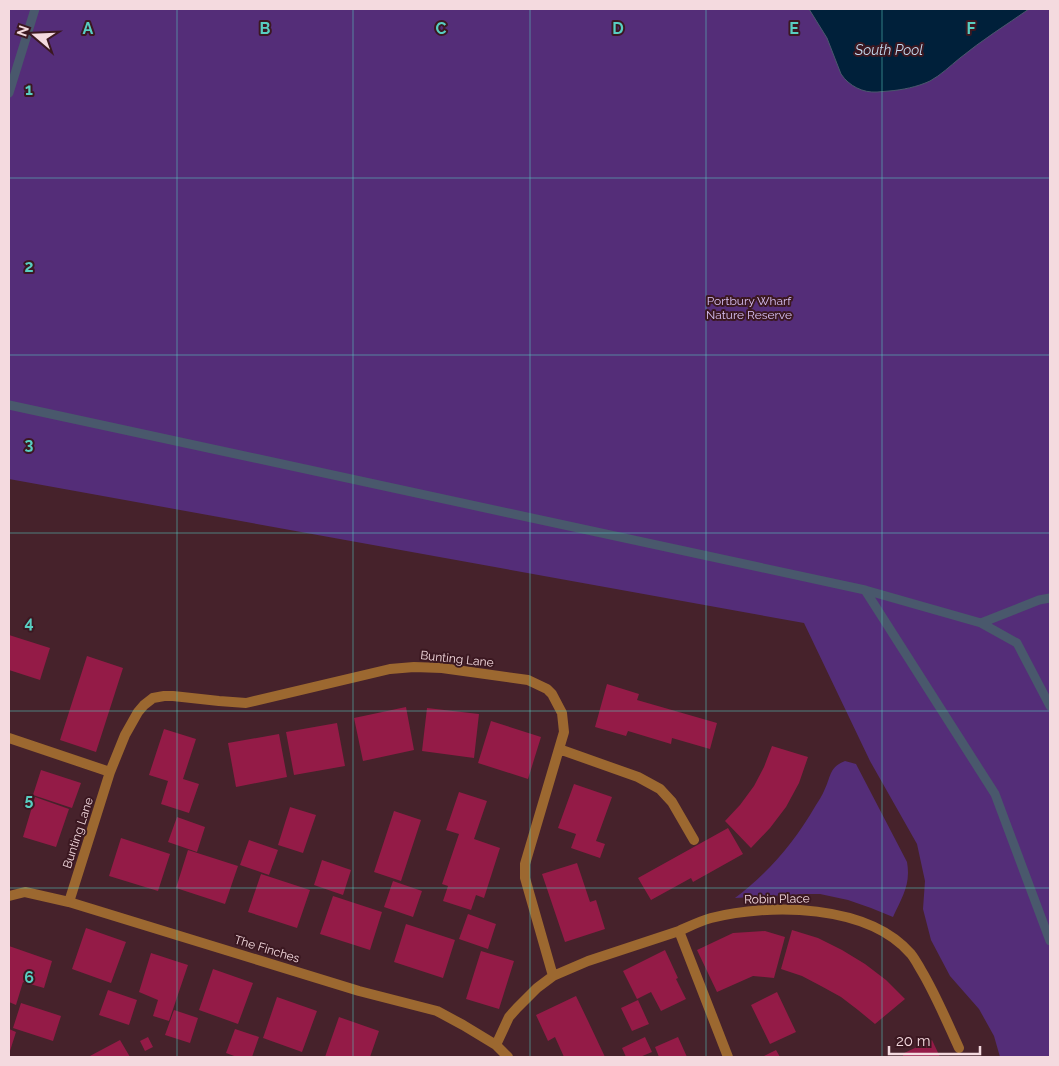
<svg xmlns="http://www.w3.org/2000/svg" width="1059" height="1066" viewBox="0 0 1059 1066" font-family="Raleway,sans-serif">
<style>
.green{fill:#542d78}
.water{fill:#00203a;stroke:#49586c}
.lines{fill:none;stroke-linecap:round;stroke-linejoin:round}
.stream{stroke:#49586c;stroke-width:9}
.building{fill:#941b47}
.minor{stroke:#9c6830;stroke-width:10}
.grid{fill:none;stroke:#58cec1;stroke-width:1;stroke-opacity:0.55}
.labels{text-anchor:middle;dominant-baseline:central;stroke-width:4;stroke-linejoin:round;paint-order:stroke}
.park-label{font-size:12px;fill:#d7c0f3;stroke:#3b1821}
.street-label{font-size:12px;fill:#f4dadf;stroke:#3b1821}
.water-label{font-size:14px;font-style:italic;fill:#c3daef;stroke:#3b1821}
.grid-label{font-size:16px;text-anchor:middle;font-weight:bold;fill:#58cec1;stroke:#3b1821;stroke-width:4;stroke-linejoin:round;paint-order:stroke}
</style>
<rect width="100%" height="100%" fill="#46222b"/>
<!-- green -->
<path class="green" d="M9 9H1050V1057H1000L994 1036 979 1009 950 976 931 940 923 909 925 881 917 844 870 761 804 623 9 479Z
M845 761 856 764 907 862C911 885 902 897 893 917L871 908 848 900 820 894H804L735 898C770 871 794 843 816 805 819 800 822 796 824 791 831 777 829 767 845 761Z"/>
<!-- water -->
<path class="water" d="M809 9H1029C1006 25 982 40 960 58 950 66 941 75 930 81 917 87 902 90 889 91 885 91 881 92 877 92 863 93 849 86 841 74L827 38Z"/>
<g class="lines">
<!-- stream -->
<path class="stream" d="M9 93 35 9
M9 405 865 590 981 623 1017 643 1050 706
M865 590 995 794 1050 941
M981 623 1039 600 1050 598"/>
</g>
<!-- building -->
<path class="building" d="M9 635 50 648 40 680 9 670Z
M87 656 123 668 96 752 60 740Z
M607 684 639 694 637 700 717 723 710 749 672 738 671 744 628 731 626 736 595 727Z
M406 707 414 750 363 761 354 718Z
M427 708 479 714 474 758 422 751Z
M491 721 541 737 528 779 478 763Z
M337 723 345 766 294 775 286 732Z
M164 729 196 739 183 779 199 784 189 813 161 804 168 781 149 775Z
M279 734 287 777 236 787 228 743Z
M772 746 808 757 799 783 786 807 770 828 751 848 725 821 740 805 754 786 764 767Z
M41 770 81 783 72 808 33 795Z
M574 784 612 797 596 841 605 844 600 858 571 848 576 834 558 828Z
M459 792 487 801 474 839 500 848 484 898 476 895 471 910 443 901 448 886 442 884 459 834 446 830Z
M35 797 69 809 56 847 23 837Z
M290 807 316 815 303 853 278 845Z
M394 811 421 820 401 881 374 872Z
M177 817 205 827 197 852 168 842Z
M728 828 743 854 693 882 691 878 651 900 638 878Z
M121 838 170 854 158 891 109 876Z
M249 840 278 850 269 875 240 865Z
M188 850 238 866 225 904 176 888Z
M322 860 351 870 343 895 314 885Z
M577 863 590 902 596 900 605 929 565 942 542 874Z
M261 874 310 890 297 928 248 912Z
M393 881 422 891 413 917 384 907Z
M333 896 382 912 370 950 320 934Z
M468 914 496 924 488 949 459 939Z
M406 924 455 940 443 978 394 962Z
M86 928 126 942 111 983 72 969Z
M792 930 818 938 842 950 865 964 886 980 905 999 875 1024 858 1010 841 997 821 986 802 976 781 969Z
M765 931 785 937 774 978 753 976 717 992 697 950 733 933Z
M9 946 52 961 44 988 23 982 16 1005 9 1002Z
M665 950 678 978 676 979 686 999 661 1011 651 992 637 999 623 971Z
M481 951 514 961 499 1009 466 999Z
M151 953 188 965 169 1021 153 1016 158 1000 139 992Z
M213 969 253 983 238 1024 199 1010Z
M108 990 137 1000 129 1025 99 1015Z
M777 992 796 1032 770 1044 751 1005Z
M576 996 588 1021 605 1057H564L555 1037 548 1041 536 1015Z
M277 997 317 1011 302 1052 263 1038Z
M638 1000 649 1024 632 1031 621 1008Z
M21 1003 61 1016 53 1041 13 1028Z
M174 1010 198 1018 190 1043 165 1035Z
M339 1017 379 1031 370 1057H325Z
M9 1029 16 1032 9 1054Z
M235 1029 259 1037 252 1057H237L226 1053Z
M148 1037 153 1047 145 1051 140 1041Z
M645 1037 652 1052 640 1057H626L622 1048Z
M678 1037 687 1057H659L655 1047Z
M120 1040 130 1057H88Z
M932 1040 940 1057H904L902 1054Z
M776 1050 780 1057H762Z"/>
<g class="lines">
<!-- minor -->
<path class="minor" d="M9 738 110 772
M559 749 638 777 660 789 672 802 694 840
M9 896 25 892 69 902 359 991 437 1011 463 1025 496 1045 508 1057
M69 902 110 772 125 735 138 712 144 705 153 698 164 696H173L219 701 246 703 390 669 414 667 442 668 528 680 547 689 552 694 562 713 564 732 525 864V878L553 976
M679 931C690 926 700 921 711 918 770 903 868 904 911 954 915 959 918 965 921 970 936 995 947 1022 959 1048
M496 1045 509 1017 517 1008 537 988 553 976 588 961 679 931 728 1057"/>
</g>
<!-- grid -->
<path class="grid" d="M177 9V1057M353 9V1057M530 9V1057M706 9V1057M882 9V1057M9 178H1050M9 355H1050M9 533H1050M9 711H1050M9 888H1050"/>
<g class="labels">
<!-- park labels -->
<g class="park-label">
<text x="749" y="301">Portbury Wharf<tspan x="749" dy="14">Nature Reserve</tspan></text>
</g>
<!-- street labels -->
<g class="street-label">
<text transform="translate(457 659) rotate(6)">Bunting Lane</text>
<text transform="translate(78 833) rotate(-72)">Bunting Lane</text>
<text transform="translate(777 899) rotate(-1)">Robin Place</text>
<text transform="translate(267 949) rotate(17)">The Finches</text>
</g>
<!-- water labels -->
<g class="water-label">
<text x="889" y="50">South Pool</text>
</g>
</g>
<g class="grid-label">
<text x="88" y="34">A</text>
<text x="265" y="34">B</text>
<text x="441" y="34">C</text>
<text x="618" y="34">D</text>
<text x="794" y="34">E</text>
<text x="971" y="34">F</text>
<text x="29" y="95">1</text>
<text x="29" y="272">2</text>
<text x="29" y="450">3</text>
<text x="29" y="628">4</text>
<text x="29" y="805">5</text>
<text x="29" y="983">6</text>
</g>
<!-- border -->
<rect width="1059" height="1066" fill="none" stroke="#f4dadf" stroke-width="20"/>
<!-- north arrow -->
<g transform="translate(35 35) rotate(289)" stroke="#3b1821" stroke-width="4" paint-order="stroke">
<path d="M0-4L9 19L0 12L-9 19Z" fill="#f4dadf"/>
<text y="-8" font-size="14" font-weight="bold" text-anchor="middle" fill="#f4dadf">N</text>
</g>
<!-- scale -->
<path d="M889 1046v8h91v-8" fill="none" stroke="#f4dadf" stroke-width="2.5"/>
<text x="896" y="1046" font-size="15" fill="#f4dadf" stroke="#3b1821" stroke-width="4" paint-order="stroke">20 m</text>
</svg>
